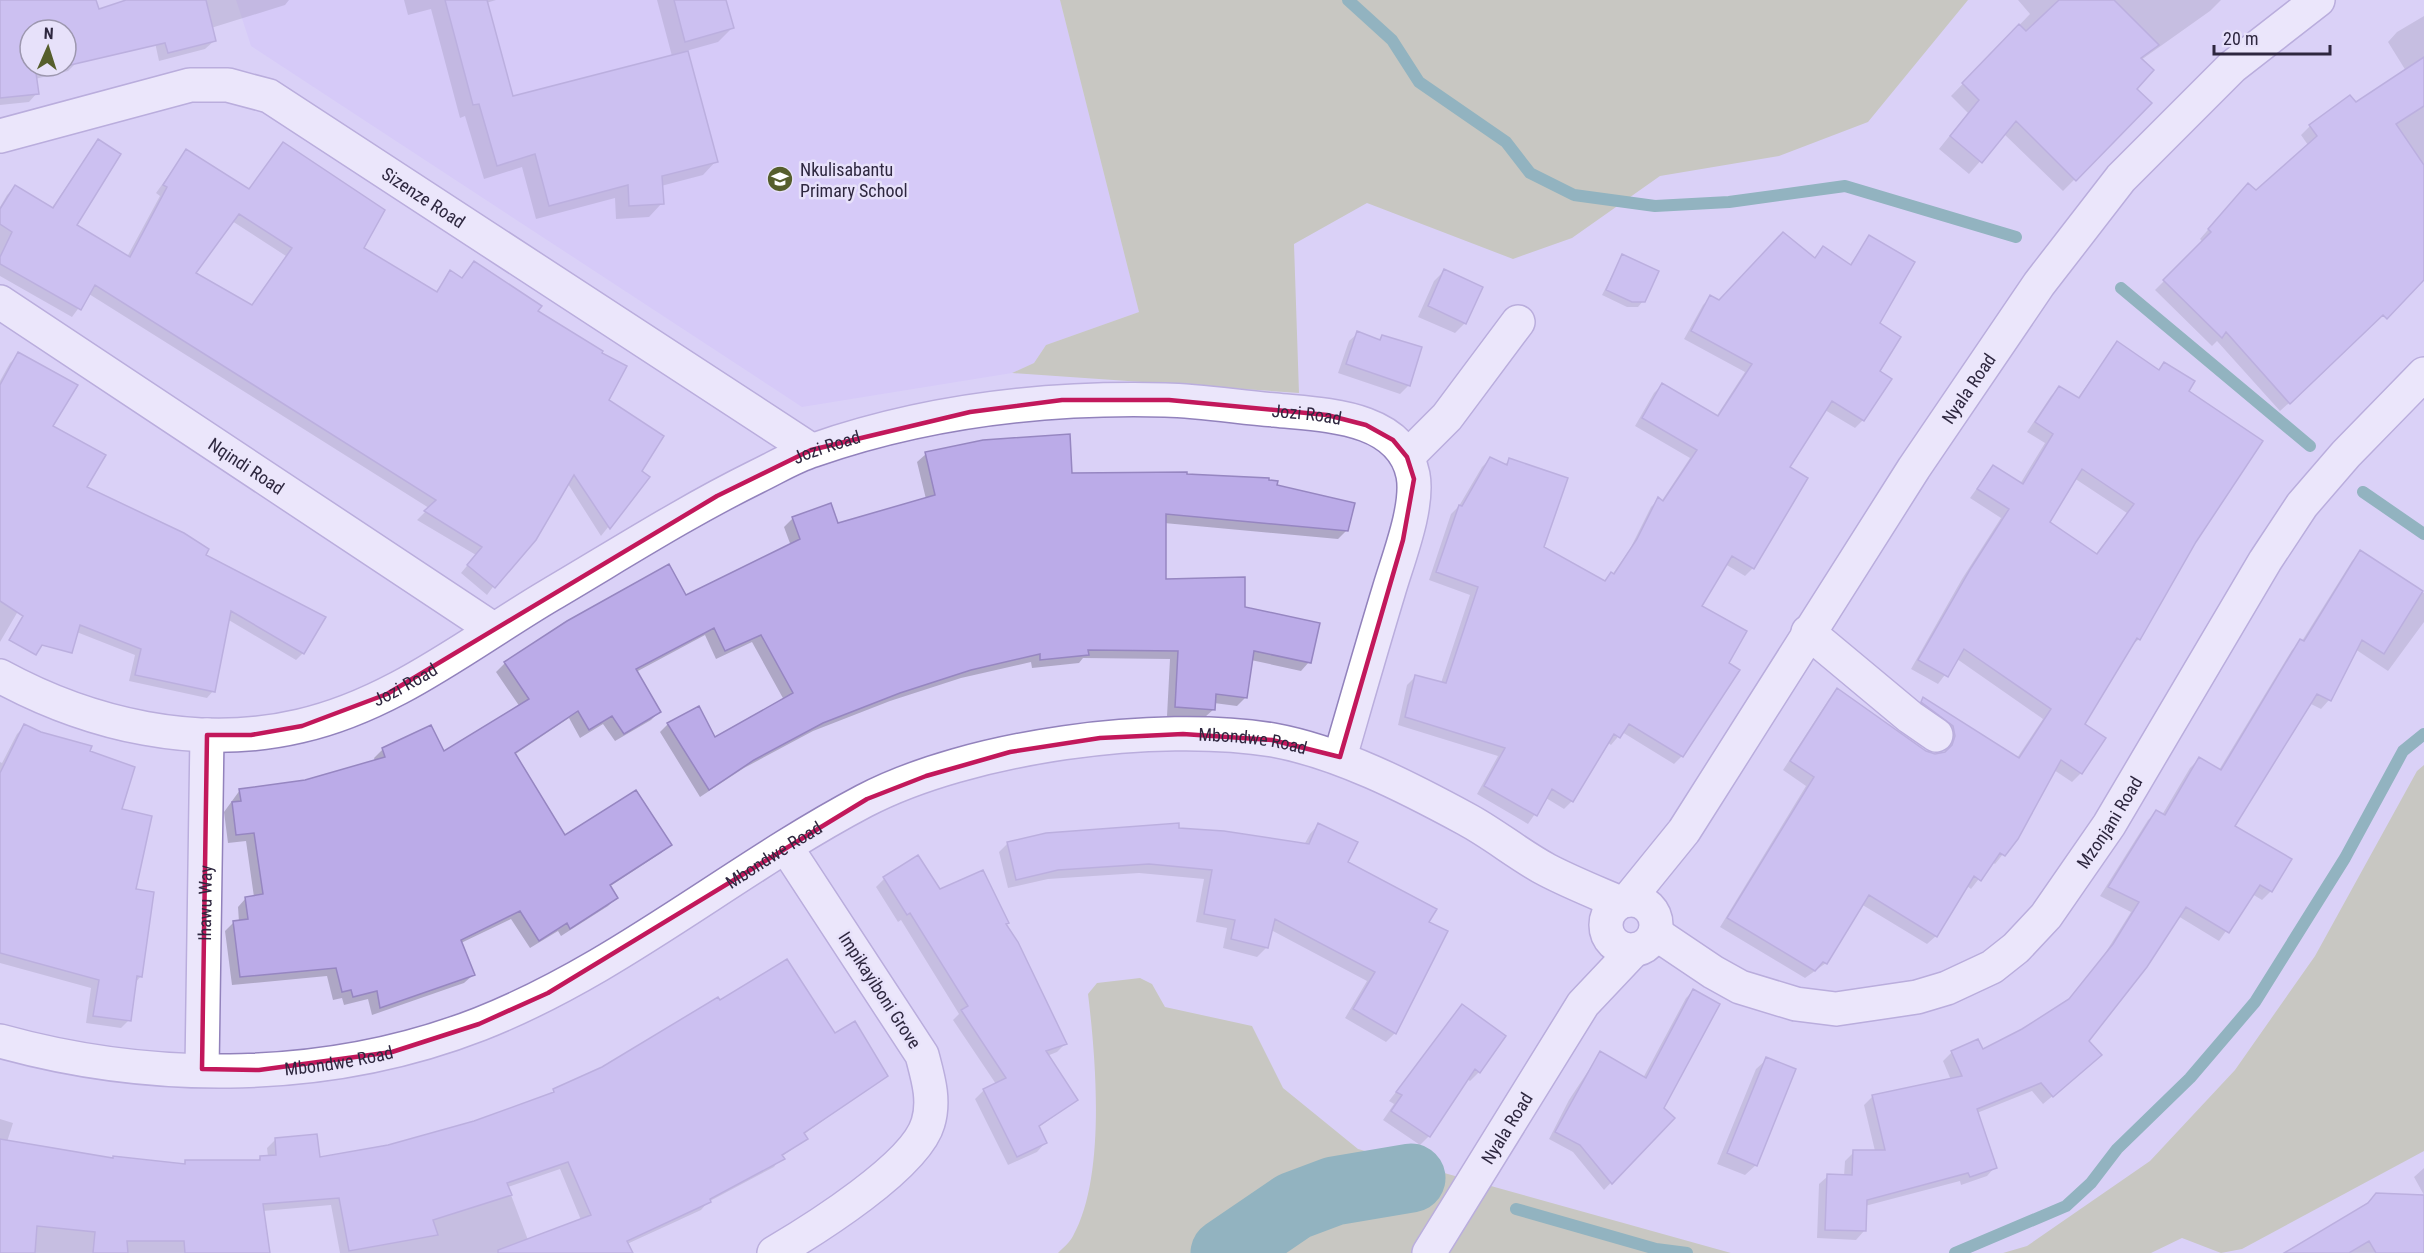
<svg xmlns="http://www.w3.org/2000/svg" width="2424" height="1253" viewBox="0 0 2424 1253" font-family="'Roboto Condensed',sans-serif">
<style>
.built{fill:#d0c1f9}
.green{fill:#b1bb80}
.shadow{fill:#0003;fill-rule:evenodd}
.lines{fill:none;stroke-linecap:round;stroke-linejoin:round}
.stream{stroke:#3a8e7c;stroke-width:12}
.river{stroke:#3a8e7c;stroke-width:69}
.building{fill:#bbabe8;stroke:#9686c1;stroke-width:1.5;fill-rule:evenodd}
.minor-casing{stroke:#9282bc;stroke-width:36}
.minor{stroke:#fff;stroke-width:33}
.marked{fill:none;stroke:#c2185b;stroke-width:4.5;stroke-linejoin:round}
.labels{text-anchor:middle;dominant-baseline:central;stroke-width:5;stroke-linejoin:round;paint-order:stroke}
.poi-label{font-size:18px;fill:#2e273f;stroke:#e7e1fa;text-anchor:start}
.street-label{font-size:18px;fill:#2e273f;stroke:#e7e1fa}
</style>
<rect width="100%" height="100%" fill="#dad1f7"/>
<!-- built -->
<path class="built" d="M236 0H1060L1139 312 1046 345 1034 363 1012 373 802 407 251 46Z"/>
<!-- green -->
<path class="green" d="M1060 0H1968L1868 122 1779 156 1660 176 1572 238 1513 259 1367 203 1294 244 1299 393 1012 373 1034 363 1046 345 1139 312Z
M2424 765V1151L2242 1249 2221 1253 2182 1238 2151 1253H2003L2027 1246 2150 1161 2235 1070 2315 956 2417 771Z
M1140 978 1152 984 1165 1007 1252 1026 1283 1088 1358 1149 1731 1253H1058C1063 1248 1070 1242 1073 1236 1106 1177 1096 1060 1088 994L1097 983Z"/>
<!-- shadow -->
<path class="shadow" d="M0 0H95L98 11 131 0H289L285 5 211 28 214 41 205 49 159 61 154 38 75 64 68 71 35 79 37 93 29 102 0 105ZM30 30H66V66H30Z
M404 0H496L486 3 512 98 672 56 657 0H724L732 28 718 42 686 51 716 161 703 175 661 186 662 203 649 217 616 219 615 198 536 219 522 167 484 179 465 116 460 118 431 9 408 15Z
M2018 0H2221L2210 11 2141 60 2135 89 2150 103 2063 191 2004 134 1969 174 1939 149 1968 113 1951 96 2030 14Z
M2424 16V278L2388 307 2326 370 2280 411 2217 341 2212 346 2155 290 2203 242 2200 239 2239 194 2256 192 2308 145 2301 135 2310 126 2356 104 2406 71 2388 42 2397 32Z
M98 141 75 225 127 257 160 196 156 193 186 151 248 190 283 144 362 248 435 293 450 272 461 278 474 263 536 312 607 401 640 471 648 477 601 536 568 484 487 595 461 573 476 555 417 520 429 508 89 294 72 317 0 276V207L7 195 15 187 51 209ZM232 221 286 256 251 306 194 274Z
M1869 237 1878 324V371L1863 420 1855 428 1825 410 1788 467 1753 568 1745 576 1725 564 1700 607 1727 664 1737 670 1682 756 1674 764 1622 732 1611 745 1607 742 1572 801 1564 809 1546 798 1528 824 1477 794 1498 756 1398 725 1407 685 1415 677 1441 683 1470 595 1429 580 1451 514 1459 506 1482 467 1490 459 1504 465 1510 460 1542 547 1603 582 1612 575 1630 549 1651 507 1659 499 1661 502 1690 458 1635 426 1654 393 1662 385 1716 417 1745 372 1684 339 1703 305 1711 297 1719 302 1814 258 1823 248 1849 266Z
M1622 256 1643 301 1638 307H1627L1602 295Z
M1444 271 1465 323 1455 333 1418 317 1434 281Z
M1358 333 1378 341 1382 336 1409 385 1400 394 1338 373 1349 341Z
M2117 343 2158 370 2164 364 2187 391 2195 541 2139 639 2130 647 2083 724 2081 773 2072 782 2054 770 2016 838 1995 864 1992 862 1971 889 1967 886 1936 936 1927 944 1861 904 1826 963 1805 978 1720 927 1806 786 1783 770 1829 699 1838 690 1925 752 1935 755 1944 753 1947 746 1915 708 1923 699 2017 758 2043 719 1957 659 1938 684 1911 669 1962 579 2001 518 1970 498 1993 466 2020 484 2045 443 2027 432 2051 396 2060 388 2077 399ZM2074 478 2127 513 2095 555 2048 523Z
M19 354 51 426 85 488 89 490 0 642V381L10 363Z
M926 454 1070 474 1185 475 1276 486 1347 530 1338 539 1164 523 1165 581 1244 608 1309 662 1301 671 1251 660 1245 698 1237 706 1214 703V709L1205 717 1167 716 1170 659 1083 658 1079 663 1032 668 1031 662 961 678 890 701 813 731 744 768 700 797 660 732 668 724 714 739 784 700 752 642 716 659 705 635 636 672 659 712 651 720 615 741 603 724 580 738 569 718 514 755 565 837 670 845 661 853 609 887 616 898 608 906 561 936 558 931 530 948 511 919 461 943 473 975 464 983 372 1015 368 999 344 1005 342 998 333 1000 327 976 232 985 225 931 234 922H239L238 907 246 898 254 897 246 841 228 843 224 812 240 790 305 781 375 761 374 758 383 749 443 753 520 707 496 672 505 663 568 622 686 597 791 546 784 527 793 518 837 525 926 499 917 462Z
M2361 552 2424 593V622L2388 671 2355 649 2329 700 2321 709 2309 703 2233 827 2290 860 2271 891 2262 900 2252 894 2219 941 2178 916 2087 1041 2091 1064 2043 1104 2032 1091 1977 1113 1995 1167 1987 1176 1961 1185 1960 1181 1865 1206 1864 1231 1856 1240 1817 1238 1819 1184 1828 1176H1844L1845 1161 1854 1152 1875 1151 1864 1105 1873 1096 1951 1080 1943 1061 1952 1052 1982 1051 2023 1030 2067 1002 2104 955 2131 912 2100 896 2148 820 2157 812 2162 815 2190 768 2199 759 2219 770 2292 650 2302 641 2352 561Z
M204 555 303 653 296 660 227 619 213 691 207 698 129 681 135 655 69 629Z
M25 726 88 752 120 810 134 891 141 976 135 983 129 1020 121 1028 86 1023 91 988 0 963V762L2 763 17 734Z
M1318 825 1346 862 1427 922 1395 1033 1386 1042 1345 1018 1367 981 1271 930 1266 948 1257 957 1223 948 1227 928 1196 922 1204 879 1139 873 1048 879 1008 888 999 852 1008 843 1178 829 1304 845 1310 834Z
M884 879 939 891 1007 923 1005 925 1065 1044 1057 1052 1047 1056 1076 1100 1038 1128 1045 1143 1037 1152 1008 1165 975 1099 984 1090 996 1084 953 1020 959 1014 901 920 898 922 876 887Z
M1693 991 1662 1108 1672 1118 1604 1190 1573 1152 1549 1139 1569 1100 1600 1053 1643 1078 1686 998Z
M719 1002 834 1035 886 1075 803 1135 806 1139 781 1157 774 1167 708 1202 701 1210 627 1244 620 1253H340L331 1205 263 1211 269 1253H0V1119L13 1123 7 1142 111 1160 182 1166 186 1162 257 1161 261 1157H268L267 1148 276 1139 318 1159 388 1147 475 1122 549 1095 602 1069ZM560 1169 581 1220 528 1240 508 1187Z
M1462 1006 1479 1072 1470 1081 1467 1079 1429 1136 1420 1145 1383 1120 1394 1104 1389 1101Z
M1767 1059 1756 1165 1745 1175 1717 1164 1756 1069Z
M2424 1168V1195L2414 1177Z
M2377 1194 2424 1197V1253H2289L2367 1203Z"/>
<g class="lines">
<!-- stream -->
<path class="stream" d="M1348 0 1392 40 1419 82 1506 142 1530 173 1574 195 1655 206 1729 202 1845 186 2016 237
M2121 288 2310 446
M2363 492 2424 534
M1516 1209 1656 1249 1687 1253
M1955 1253 2066 1206 2091 1183 2117 1149 2190 1078 2255 1002 2345 858 2403 751 2424 734"/>
<!-- river -->
<path class="river" d="M1225 1253 1294 1206 1334 1191 1411 1178"/>
</g>
<!-- building -->
<path class="building" d="M0 0H96L99 9 126 0H206L216 41 168 53 165 43 66 66V30H30V66H65L36 73 39 94 0 98Z
M445 0H487L513 96 688 51 718 162 662 176 664 204 629 206 628 185 549 206 535 154 497 166 479 104 473 105Z
M674 0H726L734 28 685 42Z
M2059 0H2114L2159 45 2141 58 2154 70 2137 89 2152 103 2076 181 2016 121 1982 163 1950 136 1979 100 1962 83 2019 24 2026 31Z
M2424 57V106L2396 124 2424 165V280L2387 319 2383 315 2290 404 2226 332 2222 338 2163 280 2211 232 2208 229 2248 183 2256 190 2317 136 2309 125 2350 95 2356 102Z
M98 139 121 154 77 225 130 257 167 187 163 185 186 149 249 189 283 142 385 210 364 248 437 292 450 270 462 278 474 261 542 306 538 311 603 351 602 353 627 366 609 400 664 436 642 471 650 477 610 529 574 475 536 540 495 588 467 565 482 547 424 511 436 500 95 285 81 310 0 264V257L12 232 0 224V209L15 185 53 208ZM239 214 292 248 252 305 196 273Z
M1783 232 1815 258 1823 246 1851 265 1869 235 1915 262 1880 323 1901 337 1880 371 1892 379 1864 421 1832 401 1790 467 1808 478 1754 569 1732 556 1702 606 1747 631 1729 663 1740 670 1683 757 1629 724 1620 738 1614 734 1573 802 1552 789 1537 816 1484 786 1505 748 1405 717 1415 675 1446 683 1478 587 1436 572 1459 505 1462 506 1490 457 1507 465 1509 458 1568 478 1544 547 1605 581 1611 572 1614 574 1637 539 1658 497 1663 501 1697 450 1642 418 1662 383 1718 416 1752 364 1691 331 1710 295 1719 300Z
M1622 254 1659 271 1645 302H1632L1606 290Z
M1444 269 1483 287 1466 324 1428 306Z
M1357 331 1380 340 1382 335 1422 347 1410 386 1346 364Z
M2117 341 2159 370 2164 362 2195 381 2189 391 2263 441 2196 542 2140 640 2137 638 2085 724 2106 738 2082 774 2061 760 2018 839 2005 856 2000 853 1981 881 1974 876 1937 937 1869 895 1827 964 1823 962 1815 971 1727 918 1814 777 1790 761 1837 688 1926 751 1935 754 1945 752 1952 745 1955 736 1953 726 1921 702 1923 697 2019 758 2051 709 1964 649 1948 677 1918 660 1971 568 2009 509 1977 489 1993 465 2023 484 2053 434 2035 422 2059 386 2079 398ZM2082 469 2134 504 2097 554 2050 522Z
M18 352 78 385 53 426 106 455 87 487 184 533 209 549 206 555 326 617 304 654 231 611 215 692 135 675 141 649 80 625 72 653 42 645 36 655 9 640 23 616 0 601V385Z
M1070 434 1072 473 1187 472V474L1269 478V480L1278 481 1277 485 1355 503 1348 531 1166 514V579L1245 577V607L1320 623 1311 663 1254 651 1247 698 1216 694 1215 710 1175 707 1178 651 1088 650 1089 655 1040 660V654L971 670 900 693 823 723 754 760 709 790 667 723 699 706 715 737 793 693 761 635 725 651 714 628 636 669 661 712 624 734 612 716 589 730 578 711 515 753 565 835 636 790 672 845 610 885 618 898 570 929 567 923 539 941 520 911 461 940 475 975 380 1008 377 991 353 997 351 990 342 992 336 968 240 977 233 921 248 919 245 897 263 894 254 833 236 835 232 802 241 801 239 789 305 780 385 757 382 748 431 725 444 751 529 699 504 662 567 621 669 564 686 595 800 539 792 517 831 503 838 523 935 495 925 452 983 440Z
M2360 550 2423 591 2384 654 2362 640 2331 701 2317 694 2235 826 2292 859 2272 892 2260 885 2229 933 2186 907 2147 967 2089 1041 2102 1055 2053 1097 2041 1083 1977 1109 1997 1168 1970 1177 1968 1173 1867 1200 1866 1231 1825 1230 1827 1174 1852 1175 1853 1150H1885L1872 1095 1962 1076 1951 1051 1978 1039 1983 1049 2022 1029 2069 999 2113 944 2139 902 2108 887 2156 810 2165 815 2199 757 2221 770 2300 639 2304 641Z
M24 724 41 732 92 746 90 751 135 767 122 809 152 816 136 889 154 892 142 977 137 976 131 1021 93 1016 99 980 0 953V773Z
M1179 823V828L1224 831 1309 844 1318 823 1358 842 1348 862 1437 909 1429 922 1448 931 1396 1034 1353 1009 1375 972 1275 919 1268 948 1231 939 1235 920 1204 914 1212 870 1149 864 1058 870 1016 880 1007 842 1046 833Z
M918 855 940 889 983 870 1009 923 1006 924 1018 942 1067 1044 1046 1051 1078 1100 1039 1126 1047 1143 1017 1157 983 1089 1006 1078 961 1010 968 1006 910 913 907 915 883 877Z
M787 959 835 1033 855 1021 888 1076 804 1133 808 1139 782 1155 785 1159 710 1199 711 1202 627 1241 633 1253H498V1250L591 1215 568 1162 507 1183 512 1195 433 1220 438 1235 349 1251 339 1198 263 1204 270 1253H185L184 1241H127L128 1253H93L95 1232 37 1226 35 1253H0V1139L113 1158V1156L185 1164V1160H260V1156L276 1155 275 1138 317 1134 320 1157 388 1145 474 1121 554 1092 553 1089 602 1067 718 997 720 1000Z
M1693 989 1720 1004 1664 1108 1675 1118 1612 1184 1580 1145 1555 1132 1600 1051 1646 1078Z
M1462 1004 1506 1036 1480 1073 1475 1069 1430 1137 1391 1111 1402 1095 1396 1092Z
M1766 1057 1796 1069 1757 1166 1727 1153Z
M2376 1193 2424 1195V1253H2376L2369 1241 2349 1253H2284L2368 1203Z"/>
<g class="lines">
<!-- minor casing -->
<g class="minor-casing">
<g id="minor">
<path id="s1" d="M0 136 190 85H228L269 96 811 450"/>
<path id="s2" d="M0 302 493 629"/>
<path d="M1407 457 1447 417 1518 322"/>
<path d="M1808 632 1910 717 1936 735"/>
<path id="s3" d="M0 676C90 725 198 750 300 726 393 705 469 643 550 595 618 555 685 512 756 477 775 468 794 456 814 450 926 411 1047 397 1165 400 1202 401 1238 407 1275 410 1322 415 1401 415 1413 475 1419 507 1398 559 1389 590 1372 646 1356 702 1340 757"/>
<circle cx="1631" cy="925" r="25"/>
<path id="s4" d="M1628 900 1684 831 1914 468 2039 284 2121 178 2232 67 2318 0"/>
<path id="s5" d="M1655 933 1713 972 1740 987 1796 1004 1836 1009 1917 997 1947 988 1992 967 2016 948 2046 916 2109 825 2265 561 2302 505 2346 454 2424 374"/>
<path id="s6" d="M0 1041C155 1084 329 1083 480 1024 619 969 733 870 864 801 969 746 1157 721 1273 740 1339 752 1407 787 1466 819 1494 834 1519 855 1547 870 1570 882 1595 892 1618 902"/>
<path id="s7" d="M202 1069 207 735"/>
<path d="M774 1253C813 1230 916 1166 928 1123 935 1100 928 1078 922 1055L786 847"/>
<path id="s8" d="M1429 1253 1583 1004 1634 950"/>
</g>
</g>
<!-- minor -->
<use href="#minor" class="minor"/>
</g>
<!-- marked area -->
<path d="M0 0H2424V1253H0ZM1062 400H1169L1327 415 1366 425 1393 440 1407 457 1414 479 1403 540 1340 757 1272 740 1183 734 1100 738 1010 752 926 776 867 799 548 993 479 1024 392 1052 259 1070 202 1069 207 735H251L302 726 387 694 717 496 811 450 970 412Z" fill="#dad1f7" fill-opacity=".55" fill-rule="evenodd"/>
<path class="marked" d="M1062 400H1169L1327 415 1366 425 1393 440 1407 457 1414 479 1403 540 1340 757 1272 740 1183 734 1100 738 1010 752 926 776 867 799 548 993 479 1024 392 1052 259 1070 202 1069 207 735H251L302 726 387 694 717 496 811 450 970 412Z"/>
<!-- icons -->
<defs>
<g id="school-disc" transform="scale(1.35)"><circle r="9.5" fill="#565e2c" stroke="#e7e1fa"/><path d="M0-5L7-2L0 1L-7-2ZM-4 1L0 2.5L4 1V4Q0 6-4 4Z" fill="#fff"/></g>
</defs>
<g fill-rule="evenodd">
<use href="#school-disc" x="780" y="179"/>
</g>
<g class="labels">
<!-- poi labels -->
<g class="poi-label">
<text x="800" y="169">Nkulisabantu<tspan x="800" dy="21">Primary School</tspan></text>
</g>
<!-- street labels -->
<g class="street-label">
<text stroke="none"><textPath href="#s1" startOffset="462">Sizenze Road</textPath></text>
<text stroke="none"><textPath href="#s4" startOffset="615">Nyala Road</textPath></text>
<text stroke="none"><textPath href="#s3" startOffset="1395">Jozi Road</textPath></text>
<text stroke="none"><textPath href="#s3" startOffset="909">Jozi Road</textPath></text>
<text stroke="none"><textPath href="#s2" startOffset="296">Nqindi Road</textPath></text>
<text stroke="none"><textPath href="#s3" startOffset="424">Jozi Road</textPath></text>
<text stroke="none"><textPath href="#s6" startOffset="1332">Mbondwe Road</textPath></text>
<text stroke="none"><textPath href="#s5" startOffset="550">Mzonjani Road</textPath></text>
<text stroke="none"><textPath href="#s6" startOffset="828">Mbondwe Road</textPath></text>
<text stroke="none"><textPath href="#s7" startOffset="166">Ihawu Way</textPath></text>
<text transform="translate(880 990) rotate(57)">Impikayiboni Grove</text>
<text stroke="none"><textPath href="#s6" startOffset="342">Mbondwe Road</textPath></text>
<text stroke="none"><textPath href="#s8" startOffset="147">Nyala Road</textPath></text>
</g>
</g>
<!-- north arrow -->
<g transform="translate(48 48) rotate(3)"><circle r="28" fill="#e7e1fa" stroke="#9d97af" stroke-width="1.5"/>
<path d="M0-4.5L10 22L0 15L-10 22Z" fill="#565e2c"/>
<text y="-9" font-size="16" font-weight="bold" text-anchor="middle" fill="#2e273f">N</text>
</g>
<!-- scale -->
<path d="M2214 45v9h116v-9" fill="none" stroke="#2e273f" stroke-width="3"/>
<text x="2223" y="45" font-size="18" fill="#2e273f" stroke="#e7e1fa" stroke-width="4.5" paint-order="stroke">20 m</text>
</svg>
